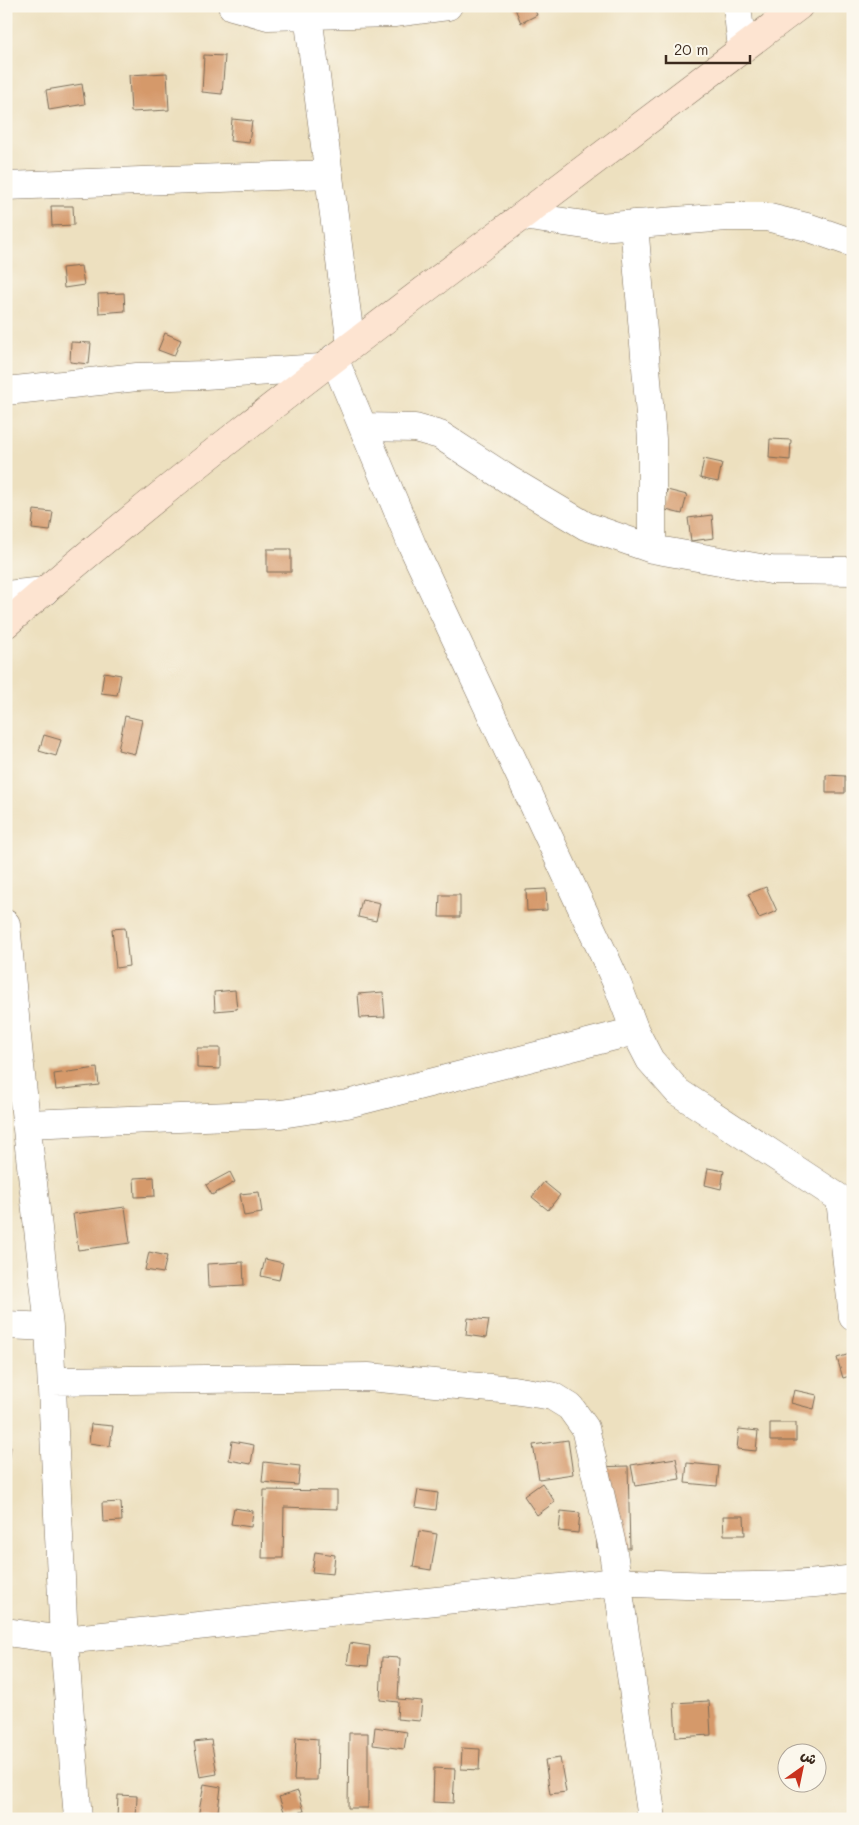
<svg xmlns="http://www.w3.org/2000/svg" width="859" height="1825" viewBox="0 0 859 1825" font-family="Mali,'Playpen Sans Arabic',sans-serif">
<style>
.building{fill:#d5996b}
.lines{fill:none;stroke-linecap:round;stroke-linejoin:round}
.street-casing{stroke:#796a56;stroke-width:29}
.secondary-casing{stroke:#796a56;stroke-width:29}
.street{stroke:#fff;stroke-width:28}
.secondary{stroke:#fde4d1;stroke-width:28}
</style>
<rect width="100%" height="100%" fill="#fbf7ec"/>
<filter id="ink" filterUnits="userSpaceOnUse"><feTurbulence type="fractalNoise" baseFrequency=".02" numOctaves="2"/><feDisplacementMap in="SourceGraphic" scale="10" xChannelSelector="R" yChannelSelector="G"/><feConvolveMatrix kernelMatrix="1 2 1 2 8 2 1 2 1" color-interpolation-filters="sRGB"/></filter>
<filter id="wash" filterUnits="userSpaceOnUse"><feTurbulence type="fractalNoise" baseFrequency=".0096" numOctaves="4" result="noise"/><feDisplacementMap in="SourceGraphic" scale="20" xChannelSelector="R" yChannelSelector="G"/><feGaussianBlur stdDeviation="1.12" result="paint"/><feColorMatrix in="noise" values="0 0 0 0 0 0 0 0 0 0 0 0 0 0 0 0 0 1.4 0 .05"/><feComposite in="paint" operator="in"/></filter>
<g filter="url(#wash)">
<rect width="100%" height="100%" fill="#ede0bf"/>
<g id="blocks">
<!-- building -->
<path class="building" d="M514 6H533L537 15 521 23Z
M204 55 225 56 222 94 202 92Z
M167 73 169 110 131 112 129 75Z
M82 84 85 104 49 110 46 90Z
M232 119 252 121 249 143 230 141Z
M51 206H73L74 225 52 226Z
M81 266 84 285 64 288 62 268Z
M124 293 125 311 99 313 98 294Z
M165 333 181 340 174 356 158 350Z
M71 342 91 343 89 364 70 362Z
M770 439 791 440 790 460 769 458Z
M704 459 722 463 718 482 700 478Z
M667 490 687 495 682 514 662 509Z
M34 510 53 512 50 531 32 529Z
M712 515 714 538 691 541 688 518Z
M267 549H291V572H267Z
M104 672 121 675 117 695 101 693Z
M125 716 142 720 135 754 118 750Z
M44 735 61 740 56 756 39 751Z
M826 775 845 776V793H826Z
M766 887 777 911 759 918 748 894Z
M546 889 547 910 527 911 526 890Z
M440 895H460V917H439Z
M362 899 380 903 376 921 358 917Z
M125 928 129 966 116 968 112 929Z
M235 990 237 1009 215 1011 214 992Z
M383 992 385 1017 360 1018 358 994Z
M197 1048H220V1069L197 1068Z
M97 1068 99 1085 56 1090 54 1074Z
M708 1168 724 1171 721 1189 705 1185Z
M230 1172 235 1182 212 1195 206 1185Z
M154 1177 155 1196 135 1197 134 1178Z
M544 1182 560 1195 548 1210 532 1197Z
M259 1192 262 1213 244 1216 240 1194Z
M125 1207 130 1243 78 1250 73 1214Z
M149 1252 167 1256 163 1273 145 1270Z
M265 1259 283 1263 279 1280 261 1276Z
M243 1262 244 1285 208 1287 207 1264Z
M468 1318 489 1320 486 1338 466 1335Z
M853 1353V1375L843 1378 837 1358Z
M794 1390 817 1395 814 1409 791 1403Z
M770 1423H796V1441H770Z
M91 1424 113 1426 110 1446 89 1443Z
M739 1429 758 1431 756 1451 737 1449Z
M568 1440 573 1474 539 1479 533 1445Z
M232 1441 254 1445 251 1464 229 1460Z
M6 1446 11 1447 8 1470H6Z
M676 1458 680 1479 635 1486 631 1465Z
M264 1462 300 1466 298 1485 262 1482Z
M687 1463 719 1466 717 1486 685 1483Z
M628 1466 630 1548H597L595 1467Z
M542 1483 555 1502 537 1515 524 1496Z
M264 1490 337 1491V1509L284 1507 283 1558H262Z
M418 1490 438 1493 436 1510 415 1507Z
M121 1502 122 1521 103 1522 102 1503Z
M234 1508 253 1511 251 1527 231 1524Z
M561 1511 580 1513 578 1533 559 1531Z
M723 1516H744L745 1535H724Z
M419 1531 437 1534 431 1570 413 1567Z
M315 1552 335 1555 333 1574 312 1572Z
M350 1643 370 1646 368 1666 347 1664Z
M382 1657 400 1658 398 1699 422 1701 420 1721 397 1719 398 1702 380 1700Z
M709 1701 711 1735 676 1737 674 1703Z
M375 1727 407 1732 404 1749 373 1745Z
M349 1733H368V1808H348Z
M296 1737 318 1739 317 1780H294Z
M211 1740 217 1774 200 1777 194 1742Z
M462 1748 480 1749 479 1770 461 1769Z
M560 1758 566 1792 550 1794 545 1760Z
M434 1768 455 1769 453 1803 433 1802Z
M204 1784 221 1787 217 1819 198 1817Z
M298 1791 304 1811 286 1817 279 1797Z
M118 1795 137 1796 136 1819H117Z"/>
</g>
</g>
<g filter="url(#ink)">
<use href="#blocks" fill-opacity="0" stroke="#796a56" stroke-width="1"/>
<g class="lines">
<!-- street casing -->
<g class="street-casing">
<path id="street" d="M232 6 268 16 394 13 448 6
M737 6 742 48
M308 15 351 345
M6 186 329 174
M522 216 599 227 727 217H766L807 227 853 243
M634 224 652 439V549
M334 358 412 545 602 951 618 986 635 1031 650 1060 678 1092 853 1207
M6 391 137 377 205 375 321 368
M363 427 415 428 440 435 509 480 586 526 652 549 771 570 853 571
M6 595 45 591
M6 924 19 1057 49 1327 64 1640 78 1819
M26 1124 281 1114 347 1104 635 1031
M840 1199 853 1317
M6 1325 49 1327
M52 1381 368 1377 513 1390 552 1396 570 1407 585 1428 612 1545 652 1819
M6 1632 64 1640 617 1582C695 1586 775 1590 853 1579"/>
</g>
<!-- secondary casing -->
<g class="secondary-casing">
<path id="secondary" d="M6 624C161 489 325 365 489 241 592 163 695 84 799 6"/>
</g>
<!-- street -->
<use href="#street" class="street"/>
<!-- secondary -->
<use href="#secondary" class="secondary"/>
</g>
</g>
<!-- margin -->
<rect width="859" height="1825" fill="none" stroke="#fbf7ec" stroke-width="25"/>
<!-- north arrow -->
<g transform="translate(802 1768) rotate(33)"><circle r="24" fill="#fbf7ec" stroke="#aea59a"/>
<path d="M0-4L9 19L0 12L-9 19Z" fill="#c8321e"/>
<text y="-8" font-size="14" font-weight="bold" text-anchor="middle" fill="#3b2a1e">ش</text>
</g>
<!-- scale -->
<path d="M666 55v8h84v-8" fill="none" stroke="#3b2a1e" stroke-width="2.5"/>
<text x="674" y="55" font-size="15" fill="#3b2a1e" stroke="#fbf7ec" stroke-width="4" paint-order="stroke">20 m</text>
</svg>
